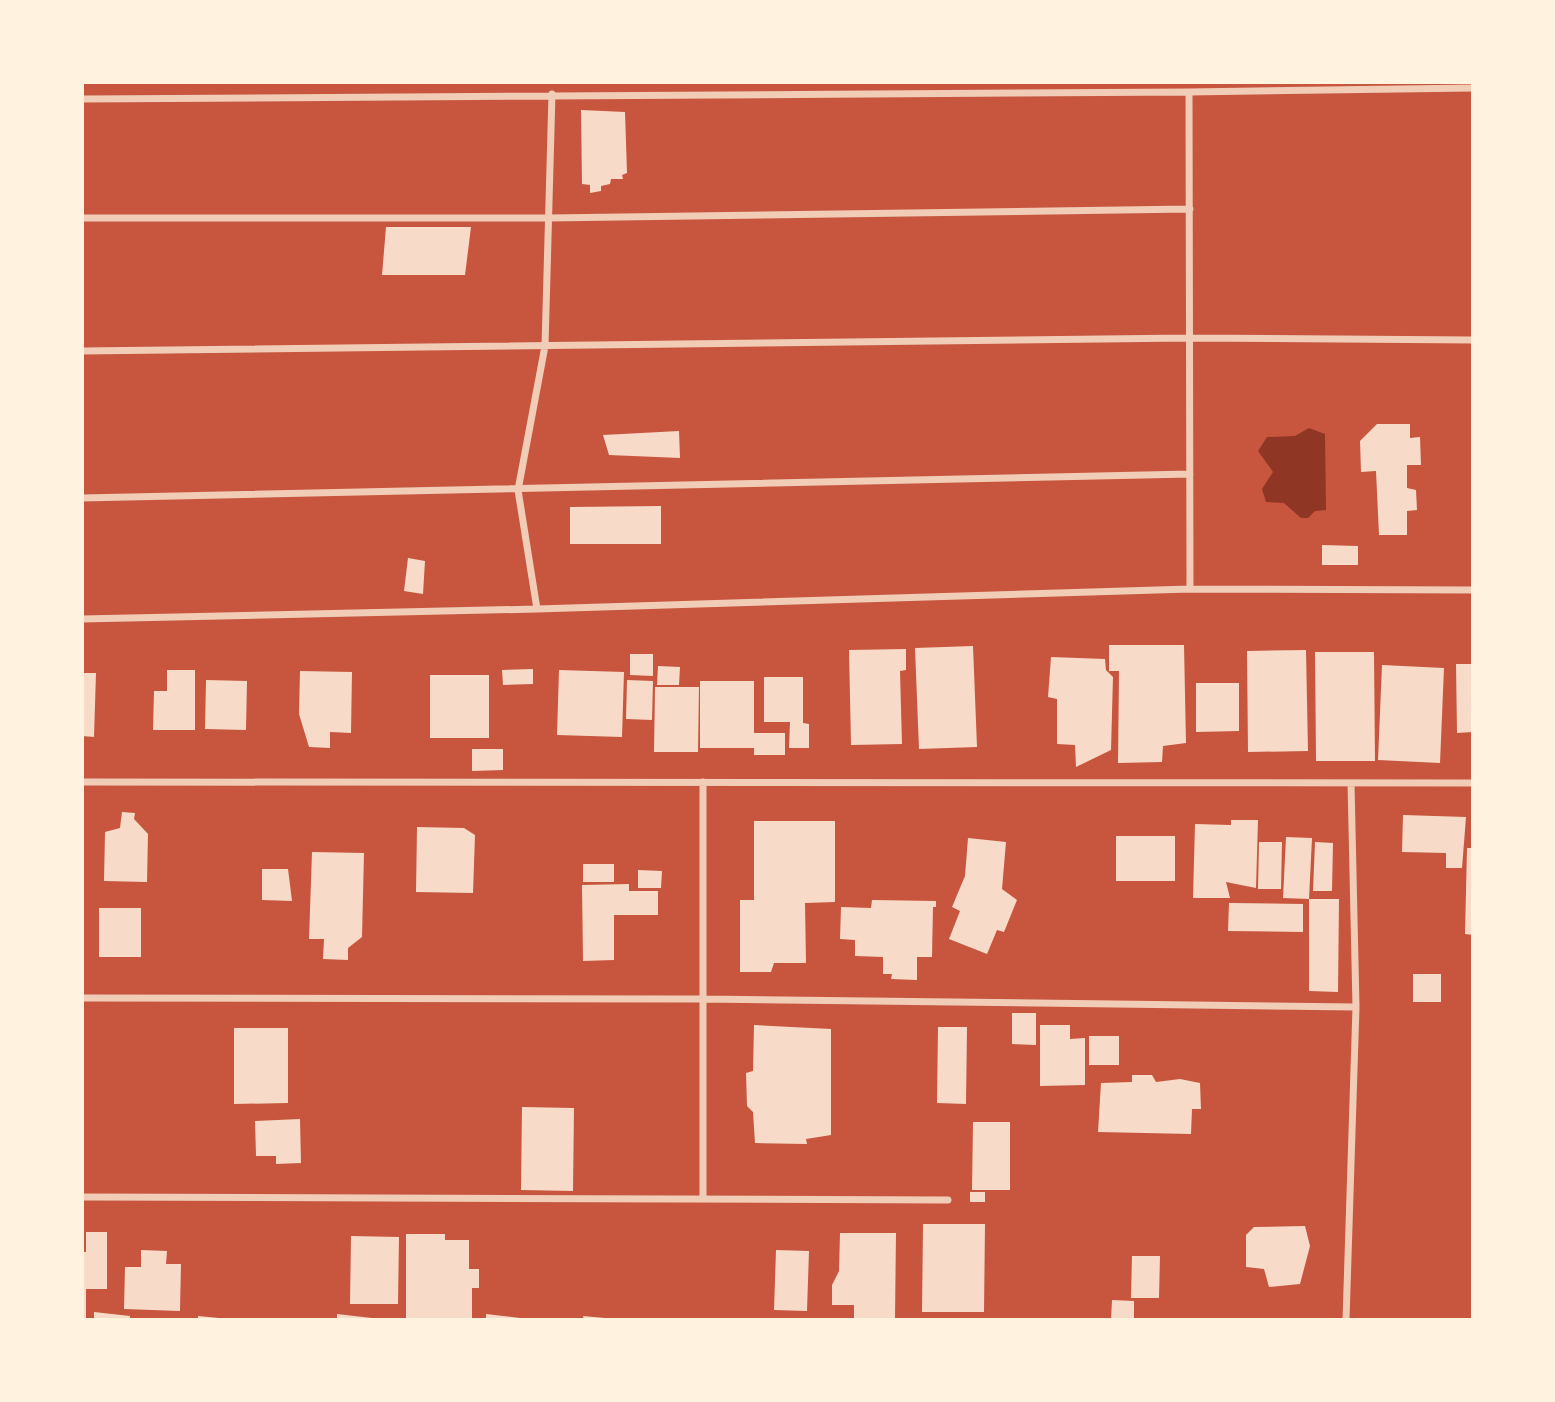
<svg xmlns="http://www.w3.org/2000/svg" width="1555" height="1402" viewBox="0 0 1555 1402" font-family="'Asap Condensed',sans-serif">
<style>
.water{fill:#8f3625}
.building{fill:#f7dbc8}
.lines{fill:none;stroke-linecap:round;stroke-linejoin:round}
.minor{stroke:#f1ccb7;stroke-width:7}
</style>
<rect width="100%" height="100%" fill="#c8553d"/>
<!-- water -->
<path class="water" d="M1309 428 1325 434 1326 510 1315 511 1308 518H1301L1284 503 1266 502 1262 489 1273 472 1258 451 1267 437 1295 436Z"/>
<!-- building -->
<path class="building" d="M581 110 625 112 627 173 622 175 623 179H611L610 184 601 186V191L590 193V185L582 184Z
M386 227H471L465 275H382Z
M1377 424H1410V438L1420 437 1421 465H1407V488L1416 490 1417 510 1407 511V535H1379L1376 471 1361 472 1360 441Z
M679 431 680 458 609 455 603 435Z
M661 506V544H570V507Z
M1322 545 1358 546V565H1322Z
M408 558 425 561 423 594 404 591Z
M1109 645H1184L1186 743 1163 746 1162 762 1118 763 1119 671H1109Z
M973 646 977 747 919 749 915 648Z
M906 649V670L900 671 902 744 851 745 849 650Z
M1306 650 1308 751 1248 752 1247 651Z
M1315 652H1374L1375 761H1316Z
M630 654H653V676L630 675Z
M1051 657 1105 659 1106 670 1113 677 1111 750 1076 767 1075 745 1057 744V699L1048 697Z
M1456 664H1473V732L1457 733Z
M1382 665 1444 668 1440 763 1378 760Z
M658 666 680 667 679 685H657Z
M533 669V684L503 685 502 670Z
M167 670H195V730H153L154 691H167Z
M559 670 624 672 622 737 557 735Z
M300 671 352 672 351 733 330 732V748L309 747 299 714Z
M82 673H96L94 737 82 736Z
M430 675H489V738H430Z
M764 677H803V723L809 724V748H789L790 722H764Z
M206 680 247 681 246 730 205 729Z
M627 680 653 681 652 720 626 719Z
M700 681H754V733H785V755H754V748H700Z
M1196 683H1239V731L1196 732Z
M655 687H699L698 752H654Z
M472 749H503V770L472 771Z
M122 812 135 813 134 819 148 834 147 882 104 881 105 832 120 828Z
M1403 815 1466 817 1462 868H1446V853L1402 852Z
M1231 820H1258L1256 888 1226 882 1230 898H1193L1195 824 1231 825Z
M754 821H835V902L805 903 806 963H774L771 972H740V900H754Z
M417 827 464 828 475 835 473 893 416 892Z
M1116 836H1175V881H1116Z
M1286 837 1312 838 1309 899 1283 898Z
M968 838 1006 842 1002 889 1017 900 1004 932 997 930 987 954 949 939 960 911 952 907 965 876Z
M1259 842H1282L1281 889H1258Z
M1315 842 1333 843 1332 891H1313Z
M1467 848H1473V935L1465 934Z
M312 852 364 853 362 937 348 948V960L323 959 324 939H309Z
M583 864H614V882H583Z
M262 869H288L292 901 262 900Z
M638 870 662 871 661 888H638Z
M629 884V891H658V915H614V960L583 961 582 885Z
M1309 899H1339L1338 992 1309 991Z
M872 900 936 901V907H933L932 957H917V980L891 979 892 974H883V957L855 956V940L840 939 841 907 871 908Z
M1229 903 1303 904V932L1228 931Z
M99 908H141V957H99Z
M1413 974H1441V1002H1413Z
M1012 1013H1036V1045L1012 1044Z
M754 1025 831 1029V1135L806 1139 807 1144 755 1143 753 1112 747 1106 746 1073 753 1071Z
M1040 1025H1070V1039L1085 1038V1085L1040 1086Z
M938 1027H967L966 1104 937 1103Z
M234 1028H288V1103L234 1104Z
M1089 1036H1119V1065H1089Z
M1132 1075H1152L1156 1082 1180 1079 1200 1083 1201 1109H1192L1191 1134 1098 1132 1101 1083 1132 1082Z
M522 1107 574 1108 573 1191 521 1190Z
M300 1119 301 1163 276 1164V1156H256L255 1121Z
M973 1122H1010V1190H972Z
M970 1192H985V1202H970Z
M923 1224H985L984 1312H922Z
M1305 1226 1310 1246 1300 1284 1269 1287 1264 1269 1246 1267V1235L1254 1227Z
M86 1232H107V1289H86V1318H82V1252H86Z
M840 1233H896L895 1319H854V1305H832V1285L839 1271Z
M406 1234H445V1240H469V1269H479V1288H472V1320H406Z
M351 1236 399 1237 398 1304H350Z
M141 1250 167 1251 166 1264H181L180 1311 124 1309 125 1267H141Z
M776 1250 809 1251 807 1311 774 1310Z
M1132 1256H1160L1159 1298H1131Z
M1112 1300 1134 1301V1320H1111Z
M94 1312 130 1316V1320H94Z
M337 1314 372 1318V1320H337Z
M486 1314 520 1318V1320H486Z
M198 1316 219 1318V1320H198Z
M583 1316 605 1318 604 1320H584Z"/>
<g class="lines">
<!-- minor -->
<path class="minor" d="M1189 92 1190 589
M82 99 1189 92 1473 88
M82 218H549L1190 209
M82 351 1188 338 1473 340
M82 498 1190 474
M537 609 518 490 545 346 552 94
M82 619 537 609 1190 589 1473 590
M82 782 1473 783
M703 782V1199
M82 998 703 999 1356 1007
M82 1197 948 1200
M1346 1320 1356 1007 1351 783"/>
</g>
<!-- border -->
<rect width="1555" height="1402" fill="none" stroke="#fff3e0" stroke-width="168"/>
</svg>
